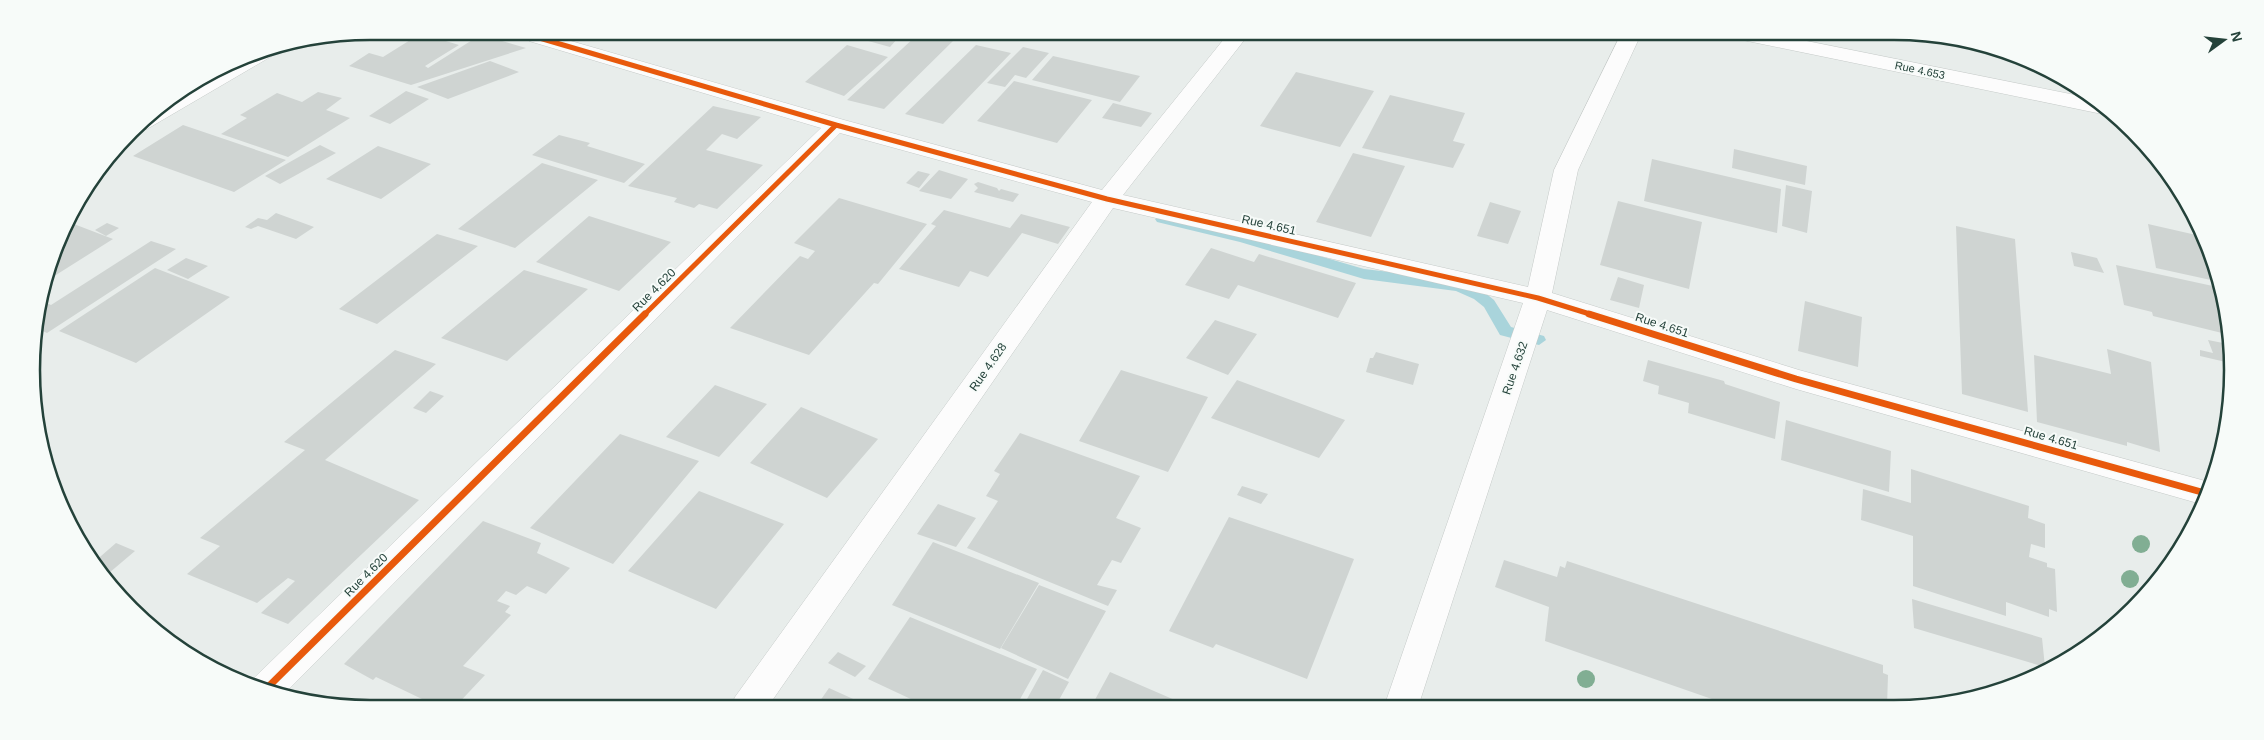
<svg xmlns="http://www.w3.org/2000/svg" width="2264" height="740" viewBox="0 0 2264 740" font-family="Helvetica,sans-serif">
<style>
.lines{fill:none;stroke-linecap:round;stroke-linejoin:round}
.stream{fill:#a9d4db;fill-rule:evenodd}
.building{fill:#cfd4d2}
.minor-casing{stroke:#c5cac8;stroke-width:1}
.minor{fill:#fcfcfc;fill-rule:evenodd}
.cycleway-far1-casing{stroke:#f7fbf9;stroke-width:8}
.cycleway-casing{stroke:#f7fbf9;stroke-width:10}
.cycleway-far1{stroke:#e8590c;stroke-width:5}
.cycleway{stroke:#e8590c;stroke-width:7}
.tree{fill:#81ae93}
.labels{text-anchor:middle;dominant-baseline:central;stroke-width:4;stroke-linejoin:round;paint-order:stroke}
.far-street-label{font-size:11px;fill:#24423a;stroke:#f7fbf9}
.street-label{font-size:12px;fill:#24423a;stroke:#f7fbf9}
.rim{fill:none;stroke:#24423a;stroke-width:2.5}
</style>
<rect width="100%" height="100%" fill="#e8edeb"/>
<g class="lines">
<!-- stream -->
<path class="stream" d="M1162 215 1248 235 1364 269 1433 277 1465 284 1484 292 1494 300 1511 327 1544 336 1546 340 1539 345 1500 335 1484 307 1474 299 1456 291 1364 279 1240 242 1157 222 1155 219Z"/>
</g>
<!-- building -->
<path class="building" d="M855 35 849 41 831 36Z
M865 35H887L898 38 890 47 861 39Z
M917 35H932L954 40 884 109 847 100Z
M415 37 430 41 436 38 459 45 425 66 428 68 477 37H488L526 48 411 85 349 66 369 53 383 57Z
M847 45 888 57 844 96 805 82Z
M976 45 1011 53 943 124 905 114Z
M1023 47 1049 53 1026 78 1015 75 1005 87 987 83Z
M1053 56 1140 76 1120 102 1032 80Z
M490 61 519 72 448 99 417 87Z
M1296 72 1374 91 1340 147 1260 126Z
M1014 81 1092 100 1057 143 977 121Z
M406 91 429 99 390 124 369 116Z
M318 92 342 98 326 110 350 118 288 157 221 134 247 118 240 115 277 93 302 102Z
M1390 95 1465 113 1453 141 1465 144 1453 168 1362 148Z
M1113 103 1152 113 1141 127 1102 118Z
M713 106 761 117 737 139 722 134 706 150 763 165 717 209 699 204 694 208 674 202 677 198 628 186Z
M183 125 286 160 234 192 133 156Z
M559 135 590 143 587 146 645 164 624 183 532 155Z
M320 145 336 153 280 184 265 176Z
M378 146 431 164 381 199 326 179Z
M1734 149 1807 166 1805 185 1732 168Z
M1353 153 1405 166 1371 237 1316 222Z
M1652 159 1781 189 1777 233 1644 201Z
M542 163 598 180 515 248 458 229Z
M939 170 968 179 951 199 919 191Z
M918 171 930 174 919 188 906 183Z
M978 182 997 188 999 191 1001 189 1019 194 1013 202 974 192 978 188 974 184Z
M1786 185 1812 191 1807 233 1782 226Z
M839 198 927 224 878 284 874 283 809 355 730 328 800 256 808 259 815 251 794 243Z
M1618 201 1702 222 1689 289 1600 265Z
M1490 202 1521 211 1508 244 1477 236Z
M944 210 1010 228 1021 214 1070 227 1058 244 1022 233 988 277 970 271 959 287 899 269 936 226 931 224Z
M276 213 314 227 296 239 258 226 251 229 245 227 258 218 267 220Z
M589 216 671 242 619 291 536 262Z
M66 221 113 239 48 280 60 241Z
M107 223 119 228 106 236 95 230Z
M2148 224 2205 237 2220 282 2156 268Z
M1956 226 2015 239 2028 412 1962 394Z
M437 234 478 246 377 324 339 309Z
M151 241 176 249 47 333 34 327 42 301 51 305Z
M1211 248 1254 262 1259 254 1356 283 1338 318 1238 285 1229 299 1185 285Z
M2071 252 2097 258 2104 273 2074 266Z
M186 258 208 266 188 279 167 270Z
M2116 265 2222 288 2226 304 2229 331 2222 330V333L2153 316 2152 312 2124 305Z
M155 268 230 297 136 363 59 331Z
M524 270 588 289 507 361 441 338Z
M1618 277 1644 285 1639 308 1610 300Z
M1805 301 1862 317 1858 367 1798 351Z
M1215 320 1257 334 1228 375 1186 358Z
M2208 340 2223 343 2230 363 2200 356V350L2213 353Z
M2107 349 2151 362 2160 452 2127 442V446L2037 422 2034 355 2111 374Z
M395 350 436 364 325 460 419 500 288 624 261 613 295 581 288 578 257 603 187 574 220 546 200 538 305 450 284 442Z
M1376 352 1419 364 1413 385 1366 372 1370 358H1373Z
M1648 360 1724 381 1725 384 1780 402 1775 439 1688 413 1689 403 1658 394 1659 386 1643 381Z
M1121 370 1208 397 1168 472 1079 441Z
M1237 380 1345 420 1319 458 1211 418Z
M715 385 767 404 719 457 666 437Z
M430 391 444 396 426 413 413 408Z
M801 407 878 439 827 498 750 463Z
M1786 420 1891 451 1889 492 1781 460Z
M1020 433 1140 476 1116 518 1141 528 1121 563 1112 560 1097 585 1117 590 1108 606 967 548 998 501 986 496 1000 474 994 471Z
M620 434 699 461 613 564 530 528Z
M1911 469 2029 506 2028 518 2045 524V548L2031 544 2029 557 2047 563V567L2055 569 2057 612 2049 609V617L2006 602V616L1913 586V536L1861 520 1863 489 1911 503Z
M1242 486 1268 494 1261 504 1237 495Z
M699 491 784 524 716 609 628 571Z
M938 504 976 518 956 547 917 534Z
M1229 517 1354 559 1307 679 1216 644 1213 648 1169 631Z
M483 521 541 543 537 553 570 568 546 594 527 586 516 595 506 591 497 601 510 606 505 612 511 615 463 666 485 675 453 709H414L422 699 376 677 373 680 344 664Z
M933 542 1039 583 1000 649 892 605Z
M116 543 135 551 109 573 95 566 93 563Z
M1504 560 1557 577 1560 566 1565 568 1567 561 1883 665V673L1888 675 1887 706H1732L1545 641 1549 607 1495 587Z
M1039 585 1106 611 1068 679 1001 648Z
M1912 599 2042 638 2045 667 1914 628Z
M910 617 1037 669 1015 708H930L868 679Z
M838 652 866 666 855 677 828 663Z
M1043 670 1069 682 1055 707 1022 708Z
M1110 672 1191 707H1091Z
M829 688 873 708H815Z"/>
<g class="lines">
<!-- minor casing -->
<g class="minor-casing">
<path id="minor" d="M1622 32H1642L1578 170 1552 293 1799 370 2209 482 2201 504 1796 389 1547 310 1418 707H1384L1523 303 1113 208 767 708H730L735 697 1092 202 840 133 282 696 250 686 253 679 821 128 529 41 526 37H557L844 120 1102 190 1228 34H1249L1123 195 1528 287 1554 170Z
M1723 32H1762L2095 99 2112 113 2107 115 1733 38 1726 36Z
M284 44 285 46 282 50 147 129H134L146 116 238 59Z"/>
</g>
<!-- minor -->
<use href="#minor" class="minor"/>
<!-- cycleway-far1 casing -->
<g class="cycleway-far1-casing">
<path id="cycleway-far1" d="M536 37 836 125 644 315
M836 125 1107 199 1538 298 1593 315"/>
</g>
<!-- cycleway casing -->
<g class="cycleway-casing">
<path id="cycleway" d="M1589 314 1796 379 2205 493
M265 690 645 314"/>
</g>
<!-- cycleway-far1 -->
<use href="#cycleway-far1" class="cycleway-far1"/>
<!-- cycleway -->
<use href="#cycleway" class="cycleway"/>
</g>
<!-- trees -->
<g class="tree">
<circle cx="2141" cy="544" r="9"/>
<circle cx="2130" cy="579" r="9"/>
<circle cx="1586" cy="679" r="9"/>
</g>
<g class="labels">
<!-- far-street labels -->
<g class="far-street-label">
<text transform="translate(1920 70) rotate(12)">Rue 4.653</text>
</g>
<!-- street labels -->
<g class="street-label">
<text transform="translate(1269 225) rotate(13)">Rue 4.651</text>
<text transform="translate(654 290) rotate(-45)">Rue 4.620</text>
<text transform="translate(1662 325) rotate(18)">Rue 4.651</text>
<text transform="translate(988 367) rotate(-55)">Rue 4.628</text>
<text transform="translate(1515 368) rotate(-71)">Rue 4.632</text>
<text transform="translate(2051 438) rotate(16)">Rue 4.651</text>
<text transform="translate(366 575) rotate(-45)">Rue 4.620</text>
</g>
</g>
<!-- crop -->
<path d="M0 0H2264V740H0ZM370 40H1894A330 330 0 0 1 2224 370V370A330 330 0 0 1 1894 700H370A330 330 0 0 1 40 370V370A330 330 0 0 1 370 40Z" fill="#f7fbf9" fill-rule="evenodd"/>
<path class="rim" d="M370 40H1894A330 330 0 0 1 2224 370V370A330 330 0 0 1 1894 700H370A330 330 0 0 1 40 370V370A330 330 0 0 1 370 40Z"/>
<!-- north arrow -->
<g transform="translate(2224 40) rotate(75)" stroke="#f7fbf9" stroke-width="4" paint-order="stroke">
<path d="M0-4L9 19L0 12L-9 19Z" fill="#24423a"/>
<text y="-8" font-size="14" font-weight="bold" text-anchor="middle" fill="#24423a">N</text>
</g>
</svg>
